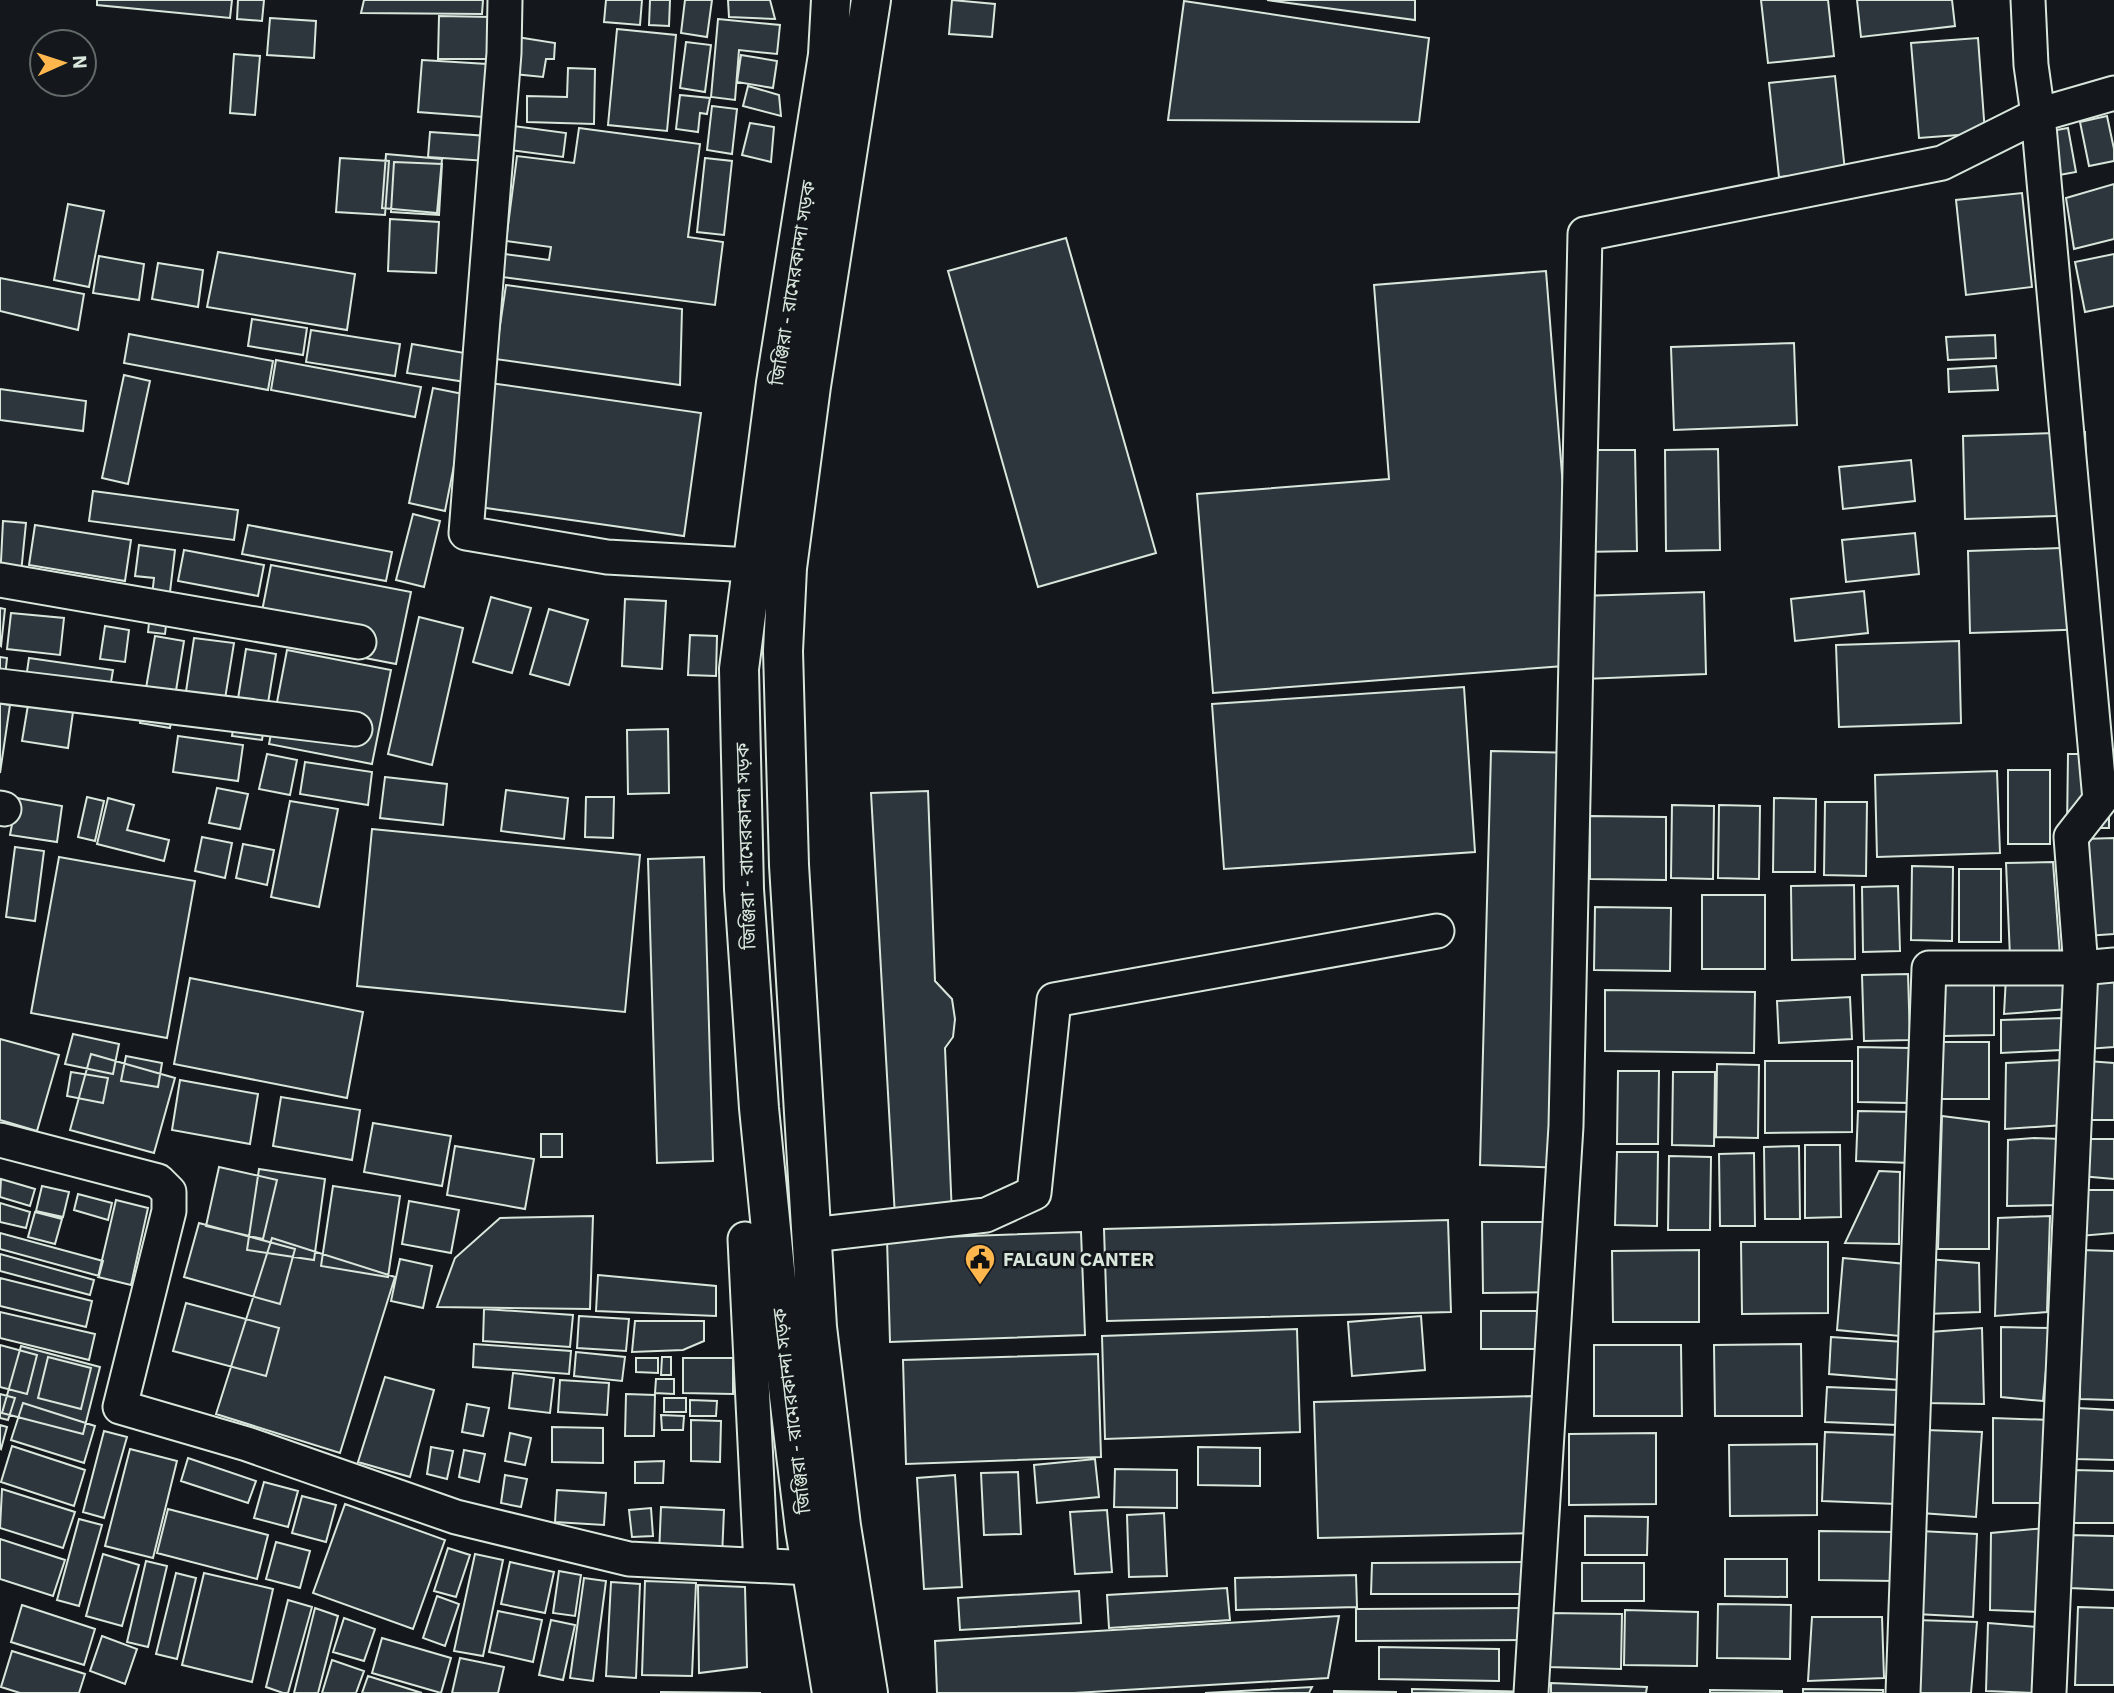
<svg xmlns="http://www.w3.org/2000/svg" width="2114" height="1693" viewBox="0 0 2114 1693" font-family="'IBM Plex Sans','Noto Sans Bengali',sans-serif">
<style>
.building{fill:#2c363c;stroke:#d8e6dc;stroke-width:2}
.lines{fill:none;stroke-linecap:round;stroke-linejoin:round}
.minor-casing{stroke:#d8e6dc;stroke-width:37}
.primary-casing{stroke:#d8e6dc;stroke-width:42}
.minor{stroke:#14181c;stroke-width:33}
.primary{stroke:#14181c;stroke-width:38}
.labels{text-anchor:middle;dominant-baseline:central;stroke-width:5;stroke-linejoin:round;paint-order:stroke}
.street-label{font-size:19px;fill:#d8e6dc;stroke:#14181c}
.poi-label{font-size:19px;font-weight:bold;fill:#d8e6dc;stroke:#14181c;text-anchor:start}
</style>
<rect width="100%" height="100%" fill="#14181c"/>
<!-- building -->
<path class="building" d="M97 0H232L230 18 97 5Z
M238 0H264L262 21 237 19Z
M364 0H483L482 14 361 13Z
M606 0H642L640 25 604 22Z
M650 0H670L669 26 649 25Z
M685 0H712L707 37 681 33Z
M728 0H770L775 19 729 17Z
M952 0 995 4 992 37 949 34Z
M1267 0H1415V20Z
M1761 0H1828L1834 56 1768 63Z
M1857 0H1952L1955 26 1861 37Z
M1184 1 1429 38 1419 122 1168 120Z
M439 16 492 17 491 59H438Z
M270 18 316 21 314 58 267 55Z
M718 19 780 25 777 54 739 50 735 100 711 97Z
M617 29 676 35 667 131 608 125Z
M517 37 555 43 554 59H546L543 77 514 74Z
M1978 38 1985 133 1919 138 1911 43Z
M686 42 711 45 705 92 680 88Z
M234 54 260 56 255 115 230 113Z
M741 55 777 61 773 88 737 82Z
M422 60 487 64 483 117 418 112Z
M568 68 595 69 594 124 527 122V96L567 97Z
M1835 76 1845 171 1779 177 1769 83Z
M748 86 779 95 781 116 743 106Z
M680 95 710 98 707 114 700 113 698 132 676 129Z
M712 106 737 109 732 154 707 150Z
M2107 116 2114 149V161L2089 166 2080 122Z
M750 123 774 127 771 162 742 155Z
M506 125 566 133 563 157 503 149Z
M579 128 700 144 688 237 723 242 715 305 502 277 505 254 549 260 551 247 506 241 517 156 574 163Z
M2068 128 2076 172 2048 177 2040 133Z
M430 132 488 136 487 161 428 157Z
M386 154 442 159 437 213 382 208Z
M340 158 389 161 385 215 336 212Z
M705 158 732 161 724 235 697 232Z
M394 162 442 164 439 215 391 212Z
M2114 184V239L2074 249 2066 198Z
M2022 193 2032 287 1966 295 1956 200Z
M68 204 104 211 89 287 54 280Z
M390 219 439 222 436 273 388 271Z
M1066 238 1156 553 1038 587 948 271Z
M218 252 355 274 347 330 207 307Z
M2114 254V306L2085 312 2075 262Z
M99 256 144 264 139 300 93 293Z
M158 263 203 270 198 307 152 299Z
M1546 271 1577 665 1213 693 1197 494 1389 479 1374 285Z
M0 278 84 294 78 330 0 311Z
M506 285 682 309 680 385 495 359Z
M252 319 307 328 303 355 248 346Z
M311 330 400 344 395 376 306 362Z
M129 334 273 361 268 390 124 363Z
M1995 335 1996 358 1948 360 1946 337Z
M1794 343 1797 425 1674 430 1671 347Z
M412 344 476 355 472 383 407 373Z
M276 360 421 387 415 417 271 390Z
M1996 366 1998 390 1949 392 1948 369Z
M124 375 150 381 128 484 102 478Z
M490 383 701 413 684 536 472 506Z
M433 388 468 395 445 511 409 503Z
M0 389 86 401 83 431 0 420Z
M2085 432 2088 515 1965 519 1963 436Z
M1718 449 1720 550 1666 551 1665 450Z
M1581 450H1635L1637 551 1583 552Z
M1911 460 1915 501 1843 509 1839 467Z
M93 491 238 510 234 540 89 521Z
M413 514 440 521 424 587 396 580Z
M3 521 26 523 20 583 0 581Z
M35 525 131 540 125 581 29 565Z
M248 525 392 552 386 581 242 554Z
M1915 533 1919 574 1846 582 1842 540Z
M139 545 175 550 165 634 148 632 154 578 135 576Z
M2090 547 2093 629 1970 633 1968 551Z
M184 550 264 565 258 596 178 581Z
M271 565 411 592 396 664 257 637Z
M1864 591 1868 633 1795 641 1791 599Z
M1704 592 1706 674 1584 679 1581 596Z
M491 597 531 608 512 673 473 662Z
M625 599 666 601 662 669 622 666Z
M0 608 5 609 1 646 0 645Z
M549 609 588 620 569 685 530 674Z
M11 613 64 618 60 655 7 649Z
M419 617 463 628 432 765 388 754Z
M105 626 129 630 125 662 100 659Z
M690 635 717 636 716 676 688 675Z
M155 636 184 641 170 728 140 723Z
M194 638 234 643 220 730 181 725Z
M1959 641 1961 723 1839 727 1836 645Z
M246 649 276 654 262 740 232 736Z
M287 650 391 670 372 764 269 744Z
M0 657 7 658 3 695 0 694Z
M29 658 113 670 106 712 23 699Z
M1464 687 1475 852 1224 869 1212 704Z
M0 703 10 705 0 773Z
M28 705 73 712 68 748 22 741Z
M668 729 669 793 628 794 627 730Z
M178 736 243 745 238 781 173 772Z
M1491 751 1577 753 1566 1168 1480 1165Z
M267 754 297 760 290 795 259 789Z
M2068 754H2109V828H2067Z
M305 762 372 772 368 805 300 794Z
M2008 770H2050V844H2008Z
M1997 771 2000 853 1877 857 1875 775Z
M385 777 447 784 443 825 380 818Z
M217 788 248 794 240 829 209 823Z
M506 790 568 798 564 839 501 831Z
M928 791 935 981 952 999 955 1019 953 1037 945 1048 952 1215 895 1217 871 793Z
M87 797 104 801 95 841 78 837Z
M586 797H614L613 838 585 837Z
M17 798 62 806 57 842 10 835Z
M108 798 134 805 127 830 169 840 164 861 97 844Z
M1774 798 1816 799 1815 872H1773Z
M290 801 338 809 319 907 271 897Z
M1825 802H1867L1866 876 1824 875Z
M1672 805 1714 806 1713 879 1671 878Z
M1719 805 1760 806 1759 879 1718 878Z
M1590 816 1666 817V880L1590 879Z
M372 829 640 855 625 1012 357 986Z
M202 837 232 843 225 878 195 871Z
M2114 838V934L2086 936 2083 839Z
M243 844 274 850 267 885 236 878Z
M15 847 44 851 35 921 6 917Z
M59 857 195 881 167 1038 31 1013Z
M704 857 713 1161 657 1163 648 859Z
M2053 862 2060 956 2010 957 2006 863Z
M1912 866 1953 867 1952 941 1911 940Z
M1959 869H2001V942H1959Z
M1854 885 1855 959 1792 960 1791 886Z
M1898 886 1900 951 1863 952 1862 887Z
M1702 895H1765V969H1702Z
M1595 907 1671 908 1670 971 1594 970Z
M1908 974 1910 1040 1864 1041 1862 975Z
M2006 977H2066L2068 1009 2004 1014Z
M2088 977 2114 978V1047L2087 1049Z
M190 978 363 1012 347 1098 174 1064Z
M1944 979H1994V1035L1944 1036Z
M1605 990 1755 992 1754 1053 1605 1051Z
M1850 997 1852 1039 1779 1043 1777 1001Z
M2063 1018 2061 1050 2001 1053V1020Z
M73 1034 119 1044 113 1074 65 1064Z
M0 1039 59 1055 37 1131 0 1120Z
M1939 1042H1989V1099H1939Z
M1858 1047 1909 1048 1908 1103 1858 1102Z
M91 1054 175 1078 154 1153 70 1130Z
M126 1056 162 1063 158 1087 121 1081Z
M2062 1060 2064 1125 2005 1129 2006 1063Z
M1765 1061H1852V1132L1765 1133Z
M2087 1061 2114 1063V1120H2089Z
M1717 1064 1759 1065 1758 1138 1716 1137Z
M1618 1071H1659L1658 1144H1617Z
M71 1072 108 1078 103 1103 67 1096Z
M1673 1072H1715L1714 1146 1672 1145Z
M180 1080 258 1094 250 1144 172 1130Z
M281 1097 360 1110 352 1160 273 1146Z
M1858 1111 1913 1112 1911 1163 1856 1161Z
M1942 1116 1989 1122V1249H1938Z
M373 1123 451 1136 442 1186 364 1172Z
M541 1134H562V1157H541Z
M2034 1138 2061 1139 2060 1205 2007 1206 2008 1140Z
M2083 1139H2114V1179L2081 1176Z
M1805 1145H1840L1841 1217 1805 1218Z
M455 1146 534 1159 525 1209 447 1195Z
M1799 1146 1800 1219H1765L1764 1147Z
M1617 1152H1658L1657 1226 1615 1225Z
M1754 1153 1755 1226H1720L1719 1154Z
M1669 1156 1711 1157 1710 1230H1668Z
M219 1167 277 1180 263 1239 206 1226Z
M259 1169 325 1179 314 1260 247 1250Z
M1879 1171 1900 1172 1899 1244 1845 1243Z
M1 1179 35 1189 30 1206 0 1197Z
M42 1186 69 1192 63 1217 36 1211Z
M333 1186 400 1196 388 1277 321 1266Z
M2080 1190H2114V1233L2080 1236Z
M78 1194 112 1203 108 1220 74 1210Z
M116 1200 148 1208 131 1285 98 1277Z
M409 1201 459 1210 451 1253 402 1244Z
M0 1203 30 1212 26 1228 0 1222Z
M35 1212 62 1219 55 1244 28 1237Z
M593 1216 590 1309 437 1307 455 1258 500 1218Z
M2050 1216 2047 1312 1995 1316 1998 1218Z
M1448 1220 1451 1312 1107 1321 1104 1229Z
M1482 1222H1569V1292L1483 1293Z
M199 1223 295 1249 280 1304 184 1277Z
M1081 1232 1085 1335 890 1342 887 1239Z
M0 1233 103 1261 99 1276 0 1249Z
M272 1238 395 1277 340 1453 216 1414Z
M1741 1242H1828V1313L1742 1314Z
M1699 1250V1322H1613L1612 1251Z
M2081 1250 2114 1251V1400L2080 1399Z
M0 1254 94 1280 90 1295 0 1271Z
M1843 1258 1906 1264 1900 1336 1837 1330Z
M400 1259 432 1266 423 1308 391 1301Z
M1927 1259 1979 1263 1980 1312 1926 1314Z
M598 1275 716 1286V1316L596 1311Z
M0 1278 92 1301 86 1327 0 1306Z
M186 1303 279 1328 266 1376 173 1351Z
M484 1309 573 1315 570 1347 483 1341Z
M1481 1311H1543V1349H1481Z
M0 1312 95 1334 89 1360 0 1338Z
M579 1316 629 1319 626 1351 577 1348Z
M1421 1316 1425 1370 1352 1376 1348 1322Z
M635 1321H704V1341L683 1350 632 1352Z
M2001 1327 2050 1328 2043 1401 2001 1397Z
M1982 1328 1984 1404 1925 1403 1930 1332Z
M1297 1329 1300 1432 1105 1439 1102 1336Z
M1831 1337 1904 1342 1901 1380 1829 1374Z
M474 1344 571 1351 569 1374 473 1367Z
M1801 1344 1802 1416H1715L1714 1345Z
M0 1345 37 1355 27 1394 0 1387Z
M1594 1345H1681L1682 1416H1594Z
M21 1346 100 1367 83 1434 2 1413Z
M576 1352 625 1357 622 1381 574 1376Z
M1098 1354 1101 1457 906 1464 903 1360Z
M48 1357 91 1368 81 1409 38 1398Z
M662 1357H671V1375H661Z
M636 1358H658V1373L636 1372Z
M683 1358H733V1394L683 1393Z
M513 1373 554 1378 550 1413 509 1408Z
M385 1377 434 1390 410 1477 358 1462Z
M656 1379H674V1394L655 1393Z
M560 1380 609 1383 607 1415 558 1412Z
M1827 1387 1898 1390 1897 1425 1825 1422Z
M0 1394 15 1398 8 1420 0 1418Z
M626 1394 655 1395 654 1436H625Z
M1538 1396 1541 1533 1318 1538 1314 1402Z
M664 1398H686V1412H664Z
M690 1400 717 1401 716 1416H690Z
M23 1403 95 1426 84 1463 11 1440Z
M467 1404 489 1408 483 1436 462 1432Z
M2077 1408 2114 1410V1460L2075 1459Z
M661 1415 684 1416 683 1430H662Z
M1993 1418 2050 1420 2047 1503H1993Z
M691 1420 721 1421 720 1462 691 1461Z
M0 1425 7 1427 1 1449 0 1448Z
M552 1427 603 1428V1463L552 1462Z
M1925 1430 1982 1432 1976 1517 1921 1513Z
M104 1431 127 1437 104 1518 83 1512Z
M1825 1432 1899 1435 1896 1504 1822 1501Z
M510 1433 531 1438 525 1465 505 1461Z
M1656 1433V1504L1569 1505V1434Z
M1817 1444V1515L1730 1516 1729 1445Z
M12 1446 85 1470 74 1506 1 1482Z
M431 1447 453 1451 447 1479 427 1474Z
M1198 1447 1260 1448V1486L1198 1485Z
M130 1449 177 1461 153 1558 105 1546Z
M464 1450 485 1454 479 1482 459 1477Z
M188 1458 256 1481 248 1503 181 1481Z
M1095 1459 1099 1497 1037 1503 1034 1465Z
M664 1461 663 1483H635V1462Z
M1115 1469 1177 1470V1508L1114 1507Z
M2073 1470 2114 1471V1523H2071Z
M1018 1472 1021 1534 984 1535 981 1473Z
M505 1475 527 1479 521 1507 501 1503Z
M955 1475 962 1587 924 1589 917 1478Z
M264 1482 298 1491 288 1527 254 1518Z
M2 1489 75 1512 63 1548 0 1528Z
M557 1490 606 1493 604 1525 555 1522Z
M302 1496 336 1505 326 1542 292 1533Z
M345 1504 445 1540 413 1629 313 1593Z
M661 1507 724 1510 722 1557 659 1555Z
M651 1508 653 1536 632 1537 629 1510Z
M168 1509 268 1535 257 1579 157 1553Z
M1107 1510 1112 1572 1075 1574 1070 1512Z
M1164 1513 1167 1576 1129 1577 1127 1515Z
M1585 1516 1648 1517 1647 1555H1585Z
M79 1519 102 1525 79 1606 57 1600Z
M2046 1528 2038 1612 1990 1610 1991 1533Z
M1819 1531 1895 1532V1581L1819 1580Z
M1920 1531 1977 1534 1973 1617 1916 1614Z
M2069 1535 2114 1536V1590L2070 1588Z
M0 1539 65 1560 53 1596 0 1579Z
M276 1542 310 1551 300 1588 266 1579Z
M448 1548 470 1555 456 1597 434 1591Z
M103 1554 139 1565 122 1626 86 1616Z
M475 1554 503 1560 483 1656 454 1651Z
M1725 1559H1787V1597L1725 1596Z
M146 1561 167 1566 148 1647 127 1642Z
M510 1562 554 1572 545 1613 501 1604Z
M1546 1562V1594H1371L1372 1563Z
M1582 1563H1644V1601H1582Z
M559 1571 581 1575 575 1616 553 1613Z
M176 1573 196 1578 177 1659 156 1654Z
M204 1573 273 1589 252 1682 182 1665Z
M1356 1575 1357 1607 1236 1610 1235 1578Z
M584 1578 606 1581 593 1681 570 1678Z
M645 1581 696 1583 692 1676 642 1675Z
M611 1582 640 1584 636 1678 606 1676Z
M698 1585 745 1587 747 1667 699 1673Z
M1227 1588 1230 1620 1109 1628 1107 1595Z
M1079 1591 1081 1623 960 1630 958 1598Z
M437 1596 459 1604 445 1646 423 1638Z
M288 1600 312 1607 288 1693H283L266 1687Z
M1718 1604 1791 1605 1790 1659 1717 1658Z
M22 1605 95 1629 84 1665 11 1642Z
M2078 1607 2114 1608V1685H2075Z
M315 1608 338 1616 318 1693H294Z
M1531 1608V1640L1356 1641V1609Z
M1625 1610 1698 1612 1697 1666 1624 1665Z
M498 1611 542 1620 533 1662 489 1652Z
M1549 1613 1622 1614 1621 1669 1548 1667Z
M1339 1616 1328 1678 1074 1693H937L935 1641Z
M1812 1617H1882L1884 1678 1808 1681Z
M344 1618 375 1629 364 1661 333 1652Z
M551 1620 575 1625 563 1680 539 1675Z
M1916 1620 1977 1622 1971 1693H1913Z
M1988 1623 2038 1627 2036 1693 1986 1691Z
M102 1636 137 1649 125 1684 90 1671Z
M382 1638 451 1658 441 1693 372 1673Z
M1379 1647 1499 1649V1681L1379 1679Z
M12 1651 85 1674 79 1693H20L1 1687Z
M460 1658 504 1667 498 1693H452Z
M332 1660 364 1671 356 1693H322Z
M368 1676 422 1693H362Z
M1551 1683 1647 1687 1646 1693H1551Z
M1312 1687 1309 1693H1205Z
M1412 1689 1532 1692 1412 1693Z
M1803 1689 1883 1690V1693H1803Z
M1710 1690 1782 1691V1693H1710Z
M1334 1691 1396 1692V1693H1334Z
M661 1692 761 1693H661Z"/>
<g class="lines">
<!-- minor casing -->
<g class="minor-casing">
<path id="minor" d="M505 0 504 53 466 533 607 557 751 565
M2028 0 2031 65 2038 115 2100 800 2071 837 2081 968 2049 1693
M0 580 359 642
M0 686 355 729
M0 808 4 809
M0 1140 158 1181 169 1192V1211L120 1407 247 1444 456 1517 629 1559 811 1568
M812 1235 986 1215 1034 1193 1054 1000 1437 931
M745 1239 761 1565
M1531 1693 1566 1126 1585 234 1942 163 2038 115 2114 93
M1903 1693 1929 968H2081L2114 965"/>
</g>
<!-- primary casing -->
<g class="primary-casing">
<path id="primary" d="M831 0 828 55 776 383 739 669 744 889 759 1108 781 1330 805 1529 832 1693
M868 1693 841 1526 817 1327 789 865 783 651 787 568 811 386 871 0"/>
</g>
<!-- minor -->
<use href="#minor" class="minor"/>
<!-- primary -->
<use href="#primary" class="primary"/>
</g>
<!-- icons -->
<defs>
<g id="civic-pin" transform="scale(1.575)"><path d="M0 17L-7.5 6A9.5 9.5 0 1 1 7.5 6Z" fill="#ffb74d" stroke="#14181c"/><path d="M-.6-6.5H3V-4.5H.6V-3L4-1V1h2V6H-6V1h2V-1L-.6-3ZM-1.2 2.5V6h2.4V2.5Z" fill="#111"/></g>
</defs>
<g fill-rule="evenodd">
<use href="#civic-pin" x="980" y="1259"/>
</g>
<g class="labels">
<!-- street labels -->
<g class="street-label">
<text transform="translate(792 283) rotate(-81)">জিঞ্জিরা - রামেরকান্দা সড়ক</text>
<text transform="translate(745 846) rotate(-92)">জিঞ্জিরা - রামেরকান্দা সড়ক</text>
<text transform="translate(791 1411) rotate(-97)">জিঞ্জিরা - রামেরকান্দা সড়ক</text>
</g>
<!-- poi labels -->
<g class="poi-label">
<text x="1003" y="1259">FALGUN CANTER</text>
</g>
</g>
<!-- north arrow -->
<g transform="translate(63 63) rotate(87)"><circle r="33" fill="#14181c" stroke="#626a69" stroke-width="2"/>
<path d="M0-5L12 26L0 18L-12 26Z" fill="#ffb74d"/>
<text y="-10" font-size="19" font-weight="bold" text-anchor="middle" fill="#d8e6dc">N</text>
</g>
</svg>
